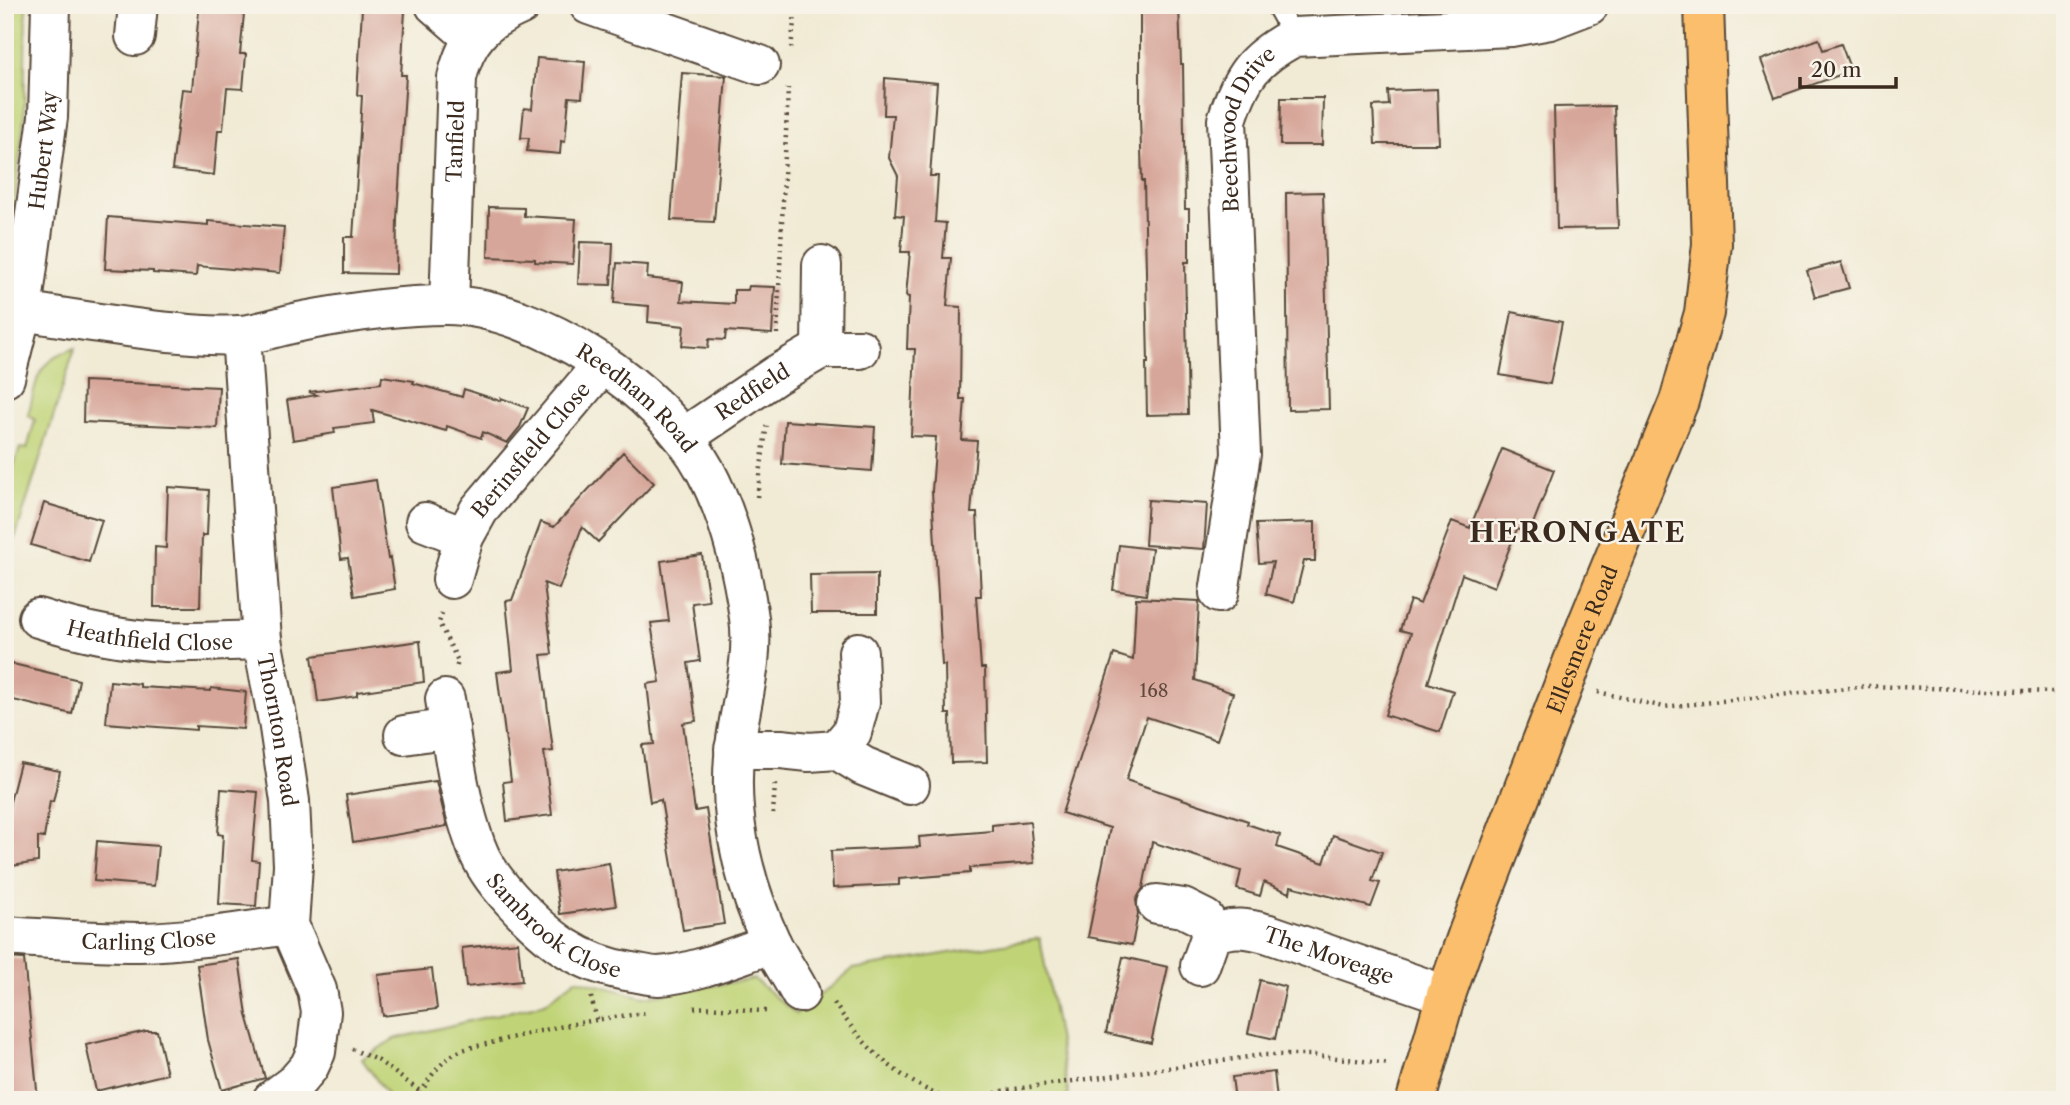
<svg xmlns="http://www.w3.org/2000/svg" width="2070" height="1105" viewBox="0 0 2070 1105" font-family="'Libre Caslon Text',serif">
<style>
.green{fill:#c0d477;stroke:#7e7f4a;stroke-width:2}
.building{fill:#d7a69a}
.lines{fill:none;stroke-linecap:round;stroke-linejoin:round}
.lane-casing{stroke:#564739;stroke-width:23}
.street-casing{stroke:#564739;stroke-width:42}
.primary-casing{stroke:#564739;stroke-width:42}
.path{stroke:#564739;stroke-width:4.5;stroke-dasharray:2 5;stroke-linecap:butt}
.lane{stroke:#fff;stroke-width:19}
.street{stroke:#fff;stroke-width:38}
.primary{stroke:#fabe6d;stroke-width:38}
.labels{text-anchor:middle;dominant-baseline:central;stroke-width:5;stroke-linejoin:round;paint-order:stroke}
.number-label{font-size:18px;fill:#62493d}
.street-label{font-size:21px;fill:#3b2a1e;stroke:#f7f3e8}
.district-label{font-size:28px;font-weight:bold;letter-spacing:2px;fill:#3b2a1e;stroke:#f7f3e8}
</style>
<rect width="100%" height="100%" fill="#f7f3e8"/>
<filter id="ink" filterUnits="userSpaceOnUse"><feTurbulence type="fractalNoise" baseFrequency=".0143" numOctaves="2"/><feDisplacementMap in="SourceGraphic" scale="14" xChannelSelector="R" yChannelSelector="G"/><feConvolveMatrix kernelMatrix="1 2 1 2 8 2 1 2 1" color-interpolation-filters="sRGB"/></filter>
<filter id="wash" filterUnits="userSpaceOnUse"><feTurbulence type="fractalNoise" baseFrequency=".00686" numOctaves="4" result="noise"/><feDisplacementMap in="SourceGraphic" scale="28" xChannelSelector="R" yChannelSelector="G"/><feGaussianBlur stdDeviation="1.57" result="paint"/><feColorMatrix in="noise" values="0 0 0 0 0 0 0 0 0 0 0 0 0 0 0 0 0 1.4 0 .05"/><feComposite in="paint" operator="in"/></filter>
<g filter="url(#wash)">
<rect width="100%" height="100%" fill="#f1ebd5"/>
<!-- green -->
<path class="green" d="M5 5H26L24 116 5 291Z
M75 348 5 570V480H9L20 448 27 449 35 420 28 415C38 378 35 362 75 348Z
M1040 938 1069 1096 1049 1100H391L362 1059 394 1039 545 1003 576 979 643 997 754 979 796 1014 853 969Z"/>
<g id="blocks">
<!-- building -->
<path class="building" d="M1140 5H1179L1181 64H1183L1185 209H1189V262H1185L1188 414 1147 415 1146 363H1148L1144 181H1142L1140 117Z
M362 8 405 11 401 75H406L397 218 396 274 344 273V237H353L359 148 362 96 357 95Z
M199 10 244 14 240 54H246L243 89 227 88 223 130H218L214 175 172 170 182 89 192 90Z
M1819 39 1823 50 1841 44 1851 71 1775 98 1761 60Z
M537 58 585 62 582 98 569 97 565 142 561 141 560 154 527 151 529 138H521L524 108 532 109Z
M682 73 726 76 714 222 671 220Z
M885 78 937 83 930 176H938L935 222 946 223 943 258H951L947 306 961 307 960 399H965L962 440 977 441 971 513H977L981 596H976L981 668H985L987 762 951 763 950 714H946L945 665H942L932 491 936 437 911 436 915 349H907L909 297 906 296 910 252H901L904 216 895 215 898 176 889 158 893 115H884Z
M1437 89 1439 144H1375L1373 106 1389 105 1388 91Z
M1281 98H1323L1322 145H1280Z
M1614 106 1618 228 1557 229 1554 107Z
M1323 192 1329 409 1288 410 1286 193Z
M489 207 524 208V216L576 219 573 264 535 262V259L488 257Z
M108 217 208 225V221L284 227 280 273 197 266 196 276 153 273V271L105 269Z
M580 242 613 243 611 285 578 284Z
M1841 262 1849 288 1815 297 1807 271Z
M617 263 648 265 647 278 683 282 681 301 734 304V290H748L749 286 775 287 772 334 726 331 725 340 709 339 708 348 682 346 684 326 648 322 649 306 614 303Z
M1512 312 1562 322 1550 384 1500 375Z
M382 376 414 381 413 383 462 397 464 389 500 401 501 398 528 408 520 427 507 443 483 432 481 438 447 426 446 431 372 410 374 423 334 428 335 433 293 440 287 400 317 395 309 392 381 383Z
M84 381 219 387 217 428 83 422Z
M785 421 875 427 872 471 782 464Z
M1502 449 1554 470 1529 534 1517 529 1494 587 1462 574 1428 683 1453 691 1440 732 1385 715 1411 633 1400 630 1410 600 1420 604 1452 521 1470 528Z
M623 452 654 483 598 542 582 527 559 589 544 583 552 654 541 655 553 751 544 752 552 815 507 821 503 782 511 781 497 672 513 670 506 601 512 600 541 522 554 527Z
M376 480 388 559 390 558 395 589 354 596 348 558 341 559 333 487Z
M168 487 209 490 207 535H202L200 607H154L155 547 166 548Z
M1148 500 1207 504 1204 549 1145 545Z
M44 503 102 520 89 562 31 545Z
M1315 522V561H1304L1294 602 1266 594 1273 562 1259 563 1256 524Z
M1119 545 1152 549 1146 595 1113 590Z
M702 555 709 601 692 603 700 661 688 663 696 721 683 723 695 811 706 809 724 924 683 930 661 800 650 802 642 745 654 744 647 684 660 682 651 623 669 621 661 561Z
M877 574V613H811L810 575Z
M1136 598 1199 601 1195 680 1233 693 1217 740 1147 717 1126 780 1248 821 1247 824 1280 835 1277 847 1324 863 1333 835 1382 852 1372 881 1380 883 1371 907 1291 886 1290 893 1264 882 1260 896 1237 889 1241 871 1152 842 1143 888 1136 900 1138 914 1132 945 1088 937 1110 828 1062 813 1114 654 1133 660Z
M420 641 424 682 357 692V696L318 702 312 656Z
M5 662 79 680 72 714 5 698Z
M110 681 140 684V687L211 691V688L246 692 243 729 196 726V730L106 723Z
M20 763 60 771 53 802 50 801 44 838 38 837V862L5 867V831L10 802Z
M436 781 447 826 353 842 346 795Z
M221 789 258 792 252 860 259 861 256 906 219 904 223 835 218 834Z
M1030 821 1034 863 970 868V873L899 879V885L833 888 831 851 920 847 919 837 992 831V825Z
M97 841 158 846 154 886 94 881Z
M609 863 616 906 560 914 554 872Z
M518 942 522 981 466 987 462 948Z
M1123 957 1168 967 1151 1043 1106 1033Z
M5 958 24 959 38 1100H5Z
M239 959 247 1015 265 1078 222 1090 208 1040 197 965Z
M432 969 437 1009 383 1016 378 975Z
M1260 980 1286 987 1275 1039 1248 1033Z
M146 1031H157L167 1074 96 1091 86 1045Z
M1274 1072 1277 1100H1235L1232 1077Z"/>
</g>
</g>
<g filter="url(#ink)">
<use href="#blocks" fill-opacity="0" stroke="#564739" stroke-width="2"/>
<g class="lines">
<!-- lane casing -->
<g class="lane-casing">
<path id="lane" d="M1276 5 1294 37"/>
</g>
<!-- street casing -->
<g class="street-casing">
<g id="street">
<path d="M435 5 473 38"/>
<path d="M589 5 760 65"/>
<path d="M135 36 138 5"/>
<path id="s1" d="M449 305 457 78C466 38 484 21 521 5"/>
<path id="s2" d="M22 311C71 319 120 327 169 332 192 334 218 337 241 335 262 333 283 325 304 321 351 312 398 305 446 305 538 306 662 390 705 470 729 515 742 567 749 618 755 662 740 703 735 747 727 814 743 881 771 942 779 959 791 975 800 993"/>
<path id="s3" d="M241 335 262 640 278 721 290 801 293 865 289 925 317 990 321 1012 316 1052 309 1067 296 1082 272 1100"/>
<path d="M821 349 822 265"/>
<path id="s4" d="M5 378 22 311 48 117 51 5"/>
<path id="s5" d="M684 437 776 375 821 349H860"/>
<path d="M425 522 464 537"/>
<path id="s6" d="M452 579 464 537 479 510 602 365"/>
<path id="s7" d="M1219 593 1241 454 1227 120C1241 76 1253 59 1294 37L1511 27 1550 20 1589 5"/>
<path id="s8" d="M38 618C79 631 121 640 165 642 197 643 230 641 262 640"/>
<path id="s9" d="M445 699C453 748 459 800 476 846 483 866 497 884 511 899 547 938 578 964 632 972 640 973 650 976 658 976 694 974 737 955 772 944"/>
<path d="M404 735 450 728"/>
<path d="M734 749H781L809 752 837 750 863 766 910 785"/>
<path d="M837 750 852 732 860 702 858 652"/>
<path d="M1157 904 1183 908 1205 919 1211 935"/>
<path id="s10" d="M5 936C50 939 95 942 140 942 190 941 240 932 289 925"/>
<path id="s11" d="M1200 966 1211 935C1231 925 1248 928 1269 934L1446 995"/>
</g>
</g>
<!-- primary casing -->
<g class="primary-casing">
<g id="primary">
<path id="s12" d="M1416 1100 1446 995 1469 930 1588 622 1679 401 1704 313 1712 244 1704 5"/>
</g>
</g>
<!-- path -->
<path class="path" d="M791 48 796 5
M777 334 788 88
M757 497 767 423
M442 613 439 623 458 661 456 669
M1598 692 1664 707 1868 686 2052 692 2065 689
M773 814 775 784
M591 997 597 1020
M834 1003C865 1049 898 1079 949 1100
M694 1008C719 1006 744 1011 769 1011
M352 1049 379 1061 421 1092
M419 1100C424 1082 443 1058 460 1051 473 1046 489 1044 502 1040 550 1028 599 1018 647 1013
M983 1100 1000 1091 1263 1055H1311L1390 1064"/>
<!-- lane -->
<use href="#lane" class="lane"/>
<!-- street -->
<use href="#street" class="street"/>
<!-- primary -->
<use href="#primary" class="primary"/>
</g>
</g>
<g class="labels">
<!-- number labels -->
<g class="number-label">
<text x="1154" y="691">168</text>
</g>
<!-- street labels -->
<g class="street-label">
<text stroke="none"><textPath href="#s7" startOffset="471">Beechwood Drive</textPath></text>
<text stroke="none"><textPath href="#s1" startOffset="164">Tanfield</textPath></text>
<text stroke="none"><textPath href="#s4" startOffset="231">Hubert Way</textPath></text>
<text stroke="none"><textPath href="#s5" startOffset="82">Redfield</textPath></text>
<text stroke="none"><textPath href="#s2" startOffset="646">Reedham Road</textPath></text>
<text stroke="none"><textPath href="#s6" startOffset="154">Berinsfield Close</textPath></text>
<text stroke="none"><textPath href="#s8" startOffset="114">Heathfield Close</textPath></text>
<text stroke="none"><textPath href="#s12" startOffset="490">Ellesmere Road</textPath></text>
<text stroke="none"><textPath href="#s3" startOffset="397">Thornton Road</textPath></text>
<text stroke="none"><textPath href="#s9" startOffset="266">Sambrook Close</textPath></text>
<text stroke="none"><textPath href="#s10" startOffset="144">Carling Close</textPath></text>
<text stroke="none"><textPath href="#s11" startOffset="156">The Moveage</textPath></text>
</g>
<!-- district labels -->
<g class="district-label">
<text x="1578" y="532">HERONGATE</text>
</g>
</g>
<!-- margin -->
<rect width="2070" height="1105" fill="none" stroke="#f7f3e8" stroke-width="28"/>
<!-- scale -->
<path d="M1800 77v10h96v-10" fill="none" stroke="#3b2a1e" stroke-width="3.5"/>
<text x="1811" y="77" font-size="21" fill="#3b2a1e" stroke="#f7f3e8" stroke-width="5" paint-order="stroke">20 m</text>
</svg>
